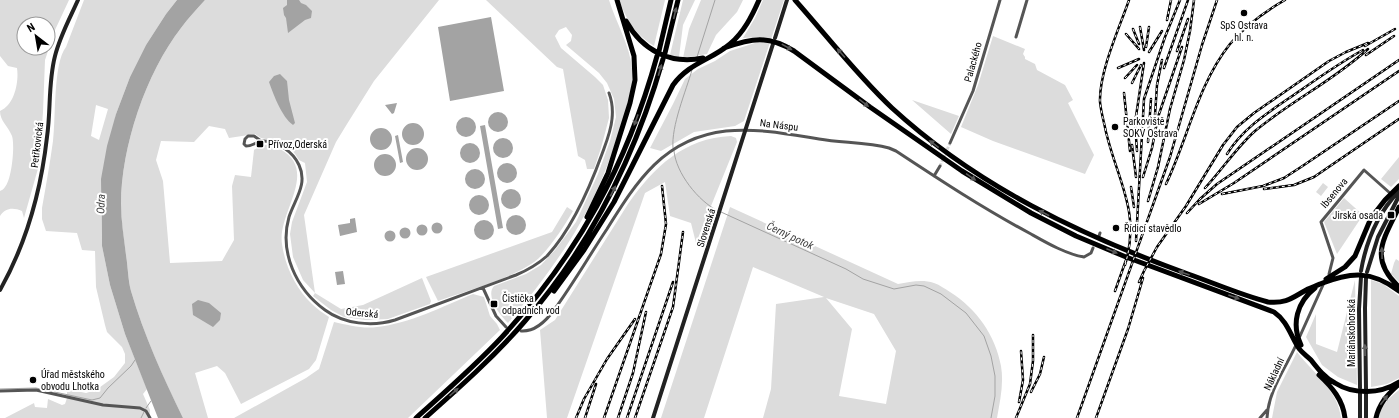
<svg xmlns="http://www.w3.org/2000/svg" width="1399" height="418" viewBox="0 0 1399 418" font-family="'Roboto Condensed',sans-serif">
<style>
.green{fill:#dcdcdc;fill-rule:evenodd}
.water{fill:#a3a3a3}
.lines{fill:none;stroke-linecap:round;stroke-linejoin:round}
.stream{stroke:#a3a3a3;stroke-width:1}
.street-tunnel{stroke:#d9d9d9;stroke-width:3;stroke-dasharray:3 1.5;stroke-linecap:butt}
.street{stroke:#555;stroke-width:3}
.secondary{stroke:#222;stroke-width:4}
.highway{stroke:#000;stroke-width:5}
.rail-casing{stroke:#000;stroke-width:2.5}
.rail{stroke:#fff;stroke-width:1;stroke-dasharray:3;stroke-linecap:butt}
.oneway{fill:#595959}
.oneway2{fill:#646464}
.poi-dot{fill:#000;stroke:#fff;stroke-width:1.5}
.labels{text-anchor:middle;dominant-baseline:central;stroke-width:4;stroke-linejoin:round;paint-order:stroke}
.poi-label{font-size:10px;fill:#000;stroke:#fff;text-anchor:start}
.street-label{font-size:10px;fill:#000;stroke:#fff}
.water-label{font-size:11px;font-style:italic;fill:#444;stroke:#fff}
</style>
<rect width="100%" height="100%" fill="#fff"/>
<!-- green -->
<path class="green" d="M0 0H69L55 30 45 60 43 112 39 165 24 218 22 211C13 207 5 208 0 216V191C2 190 4 189 5 187 12 179 15 145 12 136 8 126 0 121 0 111 15 105 19 81 17 68L8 66 0 56ZM24 24H48V48H24Z
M84 0H177L166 14 146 45 130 77 116 114 101 210 102 246 110 285 125 334 147 389 143 394 150 410V418H5L34 403 35 407 47 408 48 399 62 405 65 404 67 398V389L86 393 96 390 114 377 125 363V354L122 347 107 332 105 325 96 287 95 251 82 250 77 233 46 231 42 219V208C46 185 50 163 53 141 56 118 53 63 66 47ZM96 105 108 109 99 140 91 136Z
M205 0H439L374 81 347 124 336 142 304 215 315 293 341 309 363 305 422 278 431 301 430 304 388 319 366 320 344 317 331 310 313 296 315 293 303 280 293 257 290 234 292 222 307 182 305 163 299 160 295 154 289 146 280 142 261 138 255 134 229 138 225 129 209 126 194 142 161 141 156 160 163 181 170 263 222 261 234 240 232 186 235 175 251 177 254 150C264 144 269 143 280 149 320 171 277 213 282 244 285 266 296 289 312 304 317 309 323 313 329 317L316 360 309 369 241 404 225 373 217 366 195 373 208 418H183C163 378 144 335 131 291 128 280 128 267 126 255 124 239 121 221 121 204 121 147 146 73 181 28 188 18 197 9 205 0Z
M486 0H609C616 23 630 45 632 69 634 88 627 107 621 125 611 159 597 194 579 225 559 260 534 292 508 323 500 315 485 296 494 286L526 274 541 265 555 250 576 222 598 174 610 141 616 117 614 99 607 83 599 73 566 45 571 41 572 35 566 27 559 30 555 36 561 48 595 77 603 85 608 100 609 118 601 148 594 169H587L585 160 578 156 563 69 557 67Z
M619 0H665L654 46C635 34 627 21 619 0Z
M683 0H695L683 25 679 57 670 55Z
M701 0H743L737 12 716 35 707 54 683 58 689 29Z
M763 0H784L744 121 735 126 694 132 661 151 650 148 673 104 685 79 698 69 715 61 730 51 758 42 759 37 743 38 755 18Z
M993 36 1025 49 1023 54 1025 57V59L1035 64 1037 70 1065 85 1073 100 1068 103 1094 155 1085 174 993 141 961 127 978 85Z
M912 100 959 116 951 134Z
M731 136 736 138 737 142 696 243 691 223 670 216 665 182 645 193 567 418H547L540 330 555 320 628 204C654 167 684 138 731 136Z
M1399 157V179L1391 187 1381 179Z
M1323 183 1328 187 1321 196 1316 192Z
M1344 198 1363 215 1337 254 1324 222Z
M567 207 573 211C564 226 554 242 541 256 522 276 465 291 438 301L426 277 552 232Z
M730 207 898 284C910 282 922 279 934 283 940 285 945 289 950 292 977 309 995 335 1001 366 1004 384 1000 401 997 418H763L771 389 776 304 824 297 753 267 704 418H661ZM826 298 874 314 896 351 886 404 839 396 852 329Z
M1396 259 1399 261V282L1391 274 1394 263Z
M1355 280 1357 385 1338 377 1322 365 1306 337 1316 314V344L1337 352Z
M1371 280 1383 284 1399 296V378L1387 384 1371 387Z
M473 294 484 297 490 316 497 324 500 330 408 418H234L306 378 319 369 334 322C348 325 363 329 377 327 408 324 444 306 473 294Z
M1297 352C1313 373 1338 390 1341 418H1272L1277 392Z
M1399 390V418H1379C1380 406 1390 397 1399 390Z"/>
<!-- water -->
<path class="water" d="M177 0H205C197 9 188 18 181 28 146 73 121 147 121 204 121 221 124 238 126 255 128 267 128 280 131 291 144 335 163 377 183 418H158L125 334 110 285 102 246 101 179 107 146 116 114 130 77 146 45 166 14Z
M287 0H299L301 3 306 5 312 11 311 18 305 20 288 33 286 18 284 15 283 8 287 5Z
M491 17 504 91 450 101 438 27Z
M280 74 287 81 289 100 295 123 293 125C282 117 274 96 269 82L274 76Z
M397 103 394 113 392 114 385 105Z
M488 122a10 10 0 1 1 20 0a10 10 0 1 1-20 0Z
M456 127a10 10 0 1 1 20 0a10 10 0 1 1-20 0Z
M402 134a11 11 0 1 1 22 0a11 11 0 1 1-22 0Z
M485 125 503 228 498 229 480 126Z
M370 139a11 11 0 1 1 22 0a11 11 0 1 1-22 0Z
M398 135 403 162 400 163 395 136Z
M493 148a10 10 0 1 1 20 0a10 10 0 1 1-20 0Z
M460 153a10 10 0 1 1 20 0a10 10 0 1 1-20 0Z
M406 159a11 11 0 1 1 22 0a11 11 0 1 1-22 0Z
M374 165a11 11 0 1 1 22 0a11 11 0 1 1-22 0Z
M497 173a10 10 0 1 1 20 0a10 10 0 1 1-20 0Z
M465 179a10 10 0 1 1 20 0a10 10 0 1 1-20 0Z
M501 199a10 10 0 1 1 20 0a10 10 0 1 1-20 0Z
M469 205a10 10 0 1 1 20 0a10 10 0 1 1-20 0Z
M506 225a10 10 0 1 1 20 0a10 10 0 1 1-20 0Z
M355 218 357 232 340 236 338 225 350 223V219Z
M474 230a10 10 0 1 1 20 0a10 10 0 1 1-20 0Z
M431.5 228a5.5 5.5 0 1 1 11 0a5.5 5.5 0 1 1-11 0Z
M416.5 230a5.5 5.5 0 1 1 11 0a5.5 5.5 0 1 1-11 0Z
M399.5 233a5.5 5.5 0 1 1 11 0a5.5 5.5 0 1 1-11 0Z
M384.5 236a5.5 5.5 0 1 1 11 0a5.5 5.5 0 1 1-11 0Z
M343 271 345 284 337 285 335 272Z
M198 300 209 303 221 313 220 320 213 327 193 315 192 304Z"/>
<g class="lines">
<!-- stream -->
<path class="stream" d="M697 57 715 0
M673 148C671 126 686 91 692 70
M674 151C676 173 698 201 718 211
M721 212 846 269 863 279 894 289 916 285 924 286 941 294 966 313 984 336 991 356 995 376V396L991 418
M0 389 36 388 92 400 100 398 108 388 131 366 135 360
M146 408 151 401
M141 418 144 412"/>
<!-- street-tunnel -->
<path class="street-tunnel" d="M940 166 950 143"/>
<!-- street -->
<path class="street" d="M1016 37 1027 0
M261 141 254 136H248L245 139 244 144 246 146C253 146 258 141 262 141 277 140 293 152 299 165 308 184 295 199 289 217 279 252 296 289 325 310 344 324 372 327 395 320L516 275C528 270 538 264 547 256 571 230 590 187 602 154 606 143 611 131 612 119 613 110 612 101 609 93
M950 143 973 91 1000 0
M934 176 940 166
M1099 236 1100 233
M1329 274 1333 258 1321 222 1364 170 1391 194
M483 288 496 316 506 327
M521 331C535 332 546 321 554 310 573 284 589 256 607 229 637 181 664 138 726 131 758 128 788 134 819 139 842 143 867 142 889 148L896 151C940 180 984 209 1031 234 1047 243 1066 254 1084 257L1091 253 1093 248
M1300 336 1323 285
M0 391 36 390 103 405 140 408 146 411 150 418
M1260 418 1267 410
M1267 418C1268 392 1285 369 1296 345"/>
<!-- secondary -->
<path class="secondary" d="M775 38 787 0
M1361 271C1366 242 1378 213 1399 191
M1367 272 1378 237 1399 196
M0 290C26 244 41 190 47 137 51 110 48 83 55 56 60 36 70 18 78 0
M1360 388 1359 309 1361 277
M1366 389 1365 308 1366 278
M1360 393V418
M1366 394V418
M653 418 773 44"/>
<!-- highway -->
<path class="highway" d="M795 0C827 36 857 75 892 108 977 186 1080 235 1188 274 1214 283 1241 295 1268 302 1287 304 1293 297 1308 289 1312 287 1316 286 1320 284 1351 272 1371 270 1399 291
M626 21C642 50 670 65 703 58
M724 48C752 38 768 35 794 51L870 107 962 171 1031 213 1076 236 1126 257 1274 312C1287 321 1290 334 1298 347 1301 352 1307 356 1311 360 1318 369 1325 378 1335 383 1354 395 1380 394 1399 382
M659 51 671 0
M665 53 678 0
M1399 207C1384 239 1368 258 1399 287
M587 217 608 173 630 103 635 80 634 56 617 0
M1326 279 1345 267 1355 256 1371 218 1385 200 1399 186
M554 291 584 250 614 202 673 85C689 63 711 60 730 44 744 32 752 16 759 0
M1301 345C1291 324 1297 302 1315 288
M1319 375C1332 387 1343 400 1345 418
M416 418C445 392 475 366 502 337 578 254 627 165 657 56
M425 418C460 387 495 356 525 321 592 244 635 157 663 59
M1376 418C1379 404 1387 395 1397 386L1399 383"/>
<!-- rail casing -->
<g class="rail-casing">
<path id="rail" d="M1167 20 1171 0
M1140 27 1144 50
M1133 29 1139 44
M1126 34 1139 49
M1365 46 1395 29
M1146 47 1149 27
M1177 51 1188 19
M1149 52 1162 31
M1366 55 1394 36
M1118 68 1139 59
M1164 68 1188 0
M1125 78 1137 65
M1132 83 1141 65
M1124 93 1130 151
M1155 115 1157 85 1162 60
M1148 142 1151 99
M1132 145 1136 177
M1137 151 1135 123 1144 63
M1227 154C1245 125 1274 109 1301 90 1321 76 1341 62 1363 50
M1143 177 1152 148 1158 117 1182 47
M1166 184C1188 138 1198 84 1230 44 1245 26 1264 12 1285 0
M1131 187 1134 207
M1205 188C1222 170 1236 148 1255 131 1291 101 1333 81 1368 49
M1264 189 1294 185 1314 177 1399 119
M1222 194 1263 186 1284 178 1301 167 1399 101
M1148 201 1158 167 1170 109 1184 60 1190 31 1194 0
M1199 204 1234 183 1399 71
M1187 213 1200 199 1217 184 1399 60
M1136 241 1144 99 1165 37 1180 0
M1125 265C1141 212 1118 182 1106 132 1104 122 1101 112 1100 102 1099 72 1119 29 1129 0
M1139 282 1144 271 1157 247 1186 206 1223 145 1237 127 1254 113 1329 61 1346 52 1368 43
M1115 291 1126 260
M1031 392 1040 374 1044 357
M1019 402 1023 380 1021 351
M576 418 584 399 607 359 635 319
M585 418 596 384
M604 418 661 254 666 224 662 186
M618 418 633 373 646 312
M627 418 673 282
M635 418 673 307 683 232
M1016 418 1030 384 1033 361V335
M1077 418 1170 157 1202 45 1217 0
M1096 418 1128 329 1143 278"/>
</g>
<!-- rail -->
<use href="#rail" class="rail"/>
</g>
<!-- one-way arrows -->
<defs><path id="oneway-solid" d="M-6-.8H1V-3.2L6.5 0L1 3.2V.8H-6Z"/></defs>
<g class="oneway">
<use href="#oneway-solid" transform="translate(675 13) rotate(-77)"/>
<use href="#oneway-solid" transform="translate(787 47) rotate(29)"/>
<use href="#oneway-solid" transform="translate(841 53) rotate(-131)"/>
<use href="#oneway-solid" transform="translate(660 70) rotate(-74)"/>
<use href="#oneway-solid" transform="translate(864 103) rotate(37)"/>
<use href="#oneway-solid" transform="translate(636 120) rotate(110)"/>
<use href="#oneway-solid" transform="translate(934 144) rotate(-142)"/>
<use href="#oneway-solid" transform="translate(971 177) rotate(34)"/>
<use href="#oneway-solid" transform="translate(613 191) rotate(-63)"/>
<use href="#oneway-solid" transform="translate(1044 213) rotate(-152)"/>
<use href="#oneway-solid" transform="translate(1112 251) rotate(22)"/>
<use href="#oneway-solid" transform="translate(1382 253) rotate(-91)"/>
<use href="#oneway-solid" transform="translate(1184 273) rotate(-160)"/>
<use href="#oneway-solid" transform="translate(1234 297) rotate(20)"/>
<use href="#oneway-solid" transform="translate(454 392) rotate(-42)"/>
<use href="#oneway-solid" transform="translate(1384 400) rotate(-53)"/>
</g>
<use class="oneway2" href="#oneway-solid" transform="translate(1365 350) rotate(-91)"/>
<!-- markers -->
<g class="poi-dot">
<circle cx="1244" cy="13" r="4"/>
<circle cx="1115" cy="127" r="4"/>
<rect x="256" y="140" width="8" height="8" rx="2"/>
<rect x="1387" y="211" width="8" height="8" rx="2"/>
<circle cx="1116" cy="228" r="4"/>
<rect x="490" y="300" width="8" height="8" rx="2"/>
<circle cx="33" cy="380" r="4"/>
</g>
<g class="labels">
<!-- poi labels -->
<g class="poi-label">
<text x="1244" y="25" text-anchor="middle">SpS Ostrava<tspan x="1244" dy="12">hl. n.</tspan></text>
<text x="1123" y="121">Parkoviště<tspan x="1123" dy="12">SOKV Ostrava</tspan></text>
<text x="268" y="144">Přívoz,Oderská</text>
<text x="1383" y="215" text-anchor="end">Jirská osada</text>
<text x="1124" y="228">Řídicí stavědlo</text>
<text x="502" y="298">Čistička<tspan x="502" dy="12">odpadních vod</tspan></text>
<text x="41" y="374">Úřad městského<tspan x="41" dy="12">obvodu Lhotka</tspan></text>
</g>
<!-- street labels -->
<g class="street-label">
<text transform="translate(973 62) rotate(-74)">Palackého</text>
<text transform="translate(779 125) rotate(7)">Na Náspu</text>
<text transform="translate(37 145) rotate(-83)">Petřkovická</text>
<text transform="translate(1334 193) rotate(-50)">Ibsenova</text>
<text transform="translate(706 228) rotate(-72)">Slovenská</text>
<text transform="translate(362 313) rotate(5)">Oderská</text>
<text transform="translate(1351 333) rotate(-90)">Mariánskohorská</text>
<text transform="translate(1274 374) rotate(-65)">Nákladní</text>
</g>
<!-- water labels -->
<g class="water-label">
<text transform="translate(101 204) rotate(-88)">Odra</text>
<text transform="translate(790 236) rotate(25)">Černý potok</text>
</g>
</g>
<!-- north arrow -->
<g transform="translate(36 36) rotate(329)"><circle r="19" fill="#ffffff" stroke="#999999"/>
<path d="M0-3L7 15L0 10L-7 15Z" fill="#000000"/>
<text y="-6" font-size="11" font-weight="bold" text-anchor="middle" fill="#000000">N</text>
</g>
</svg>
